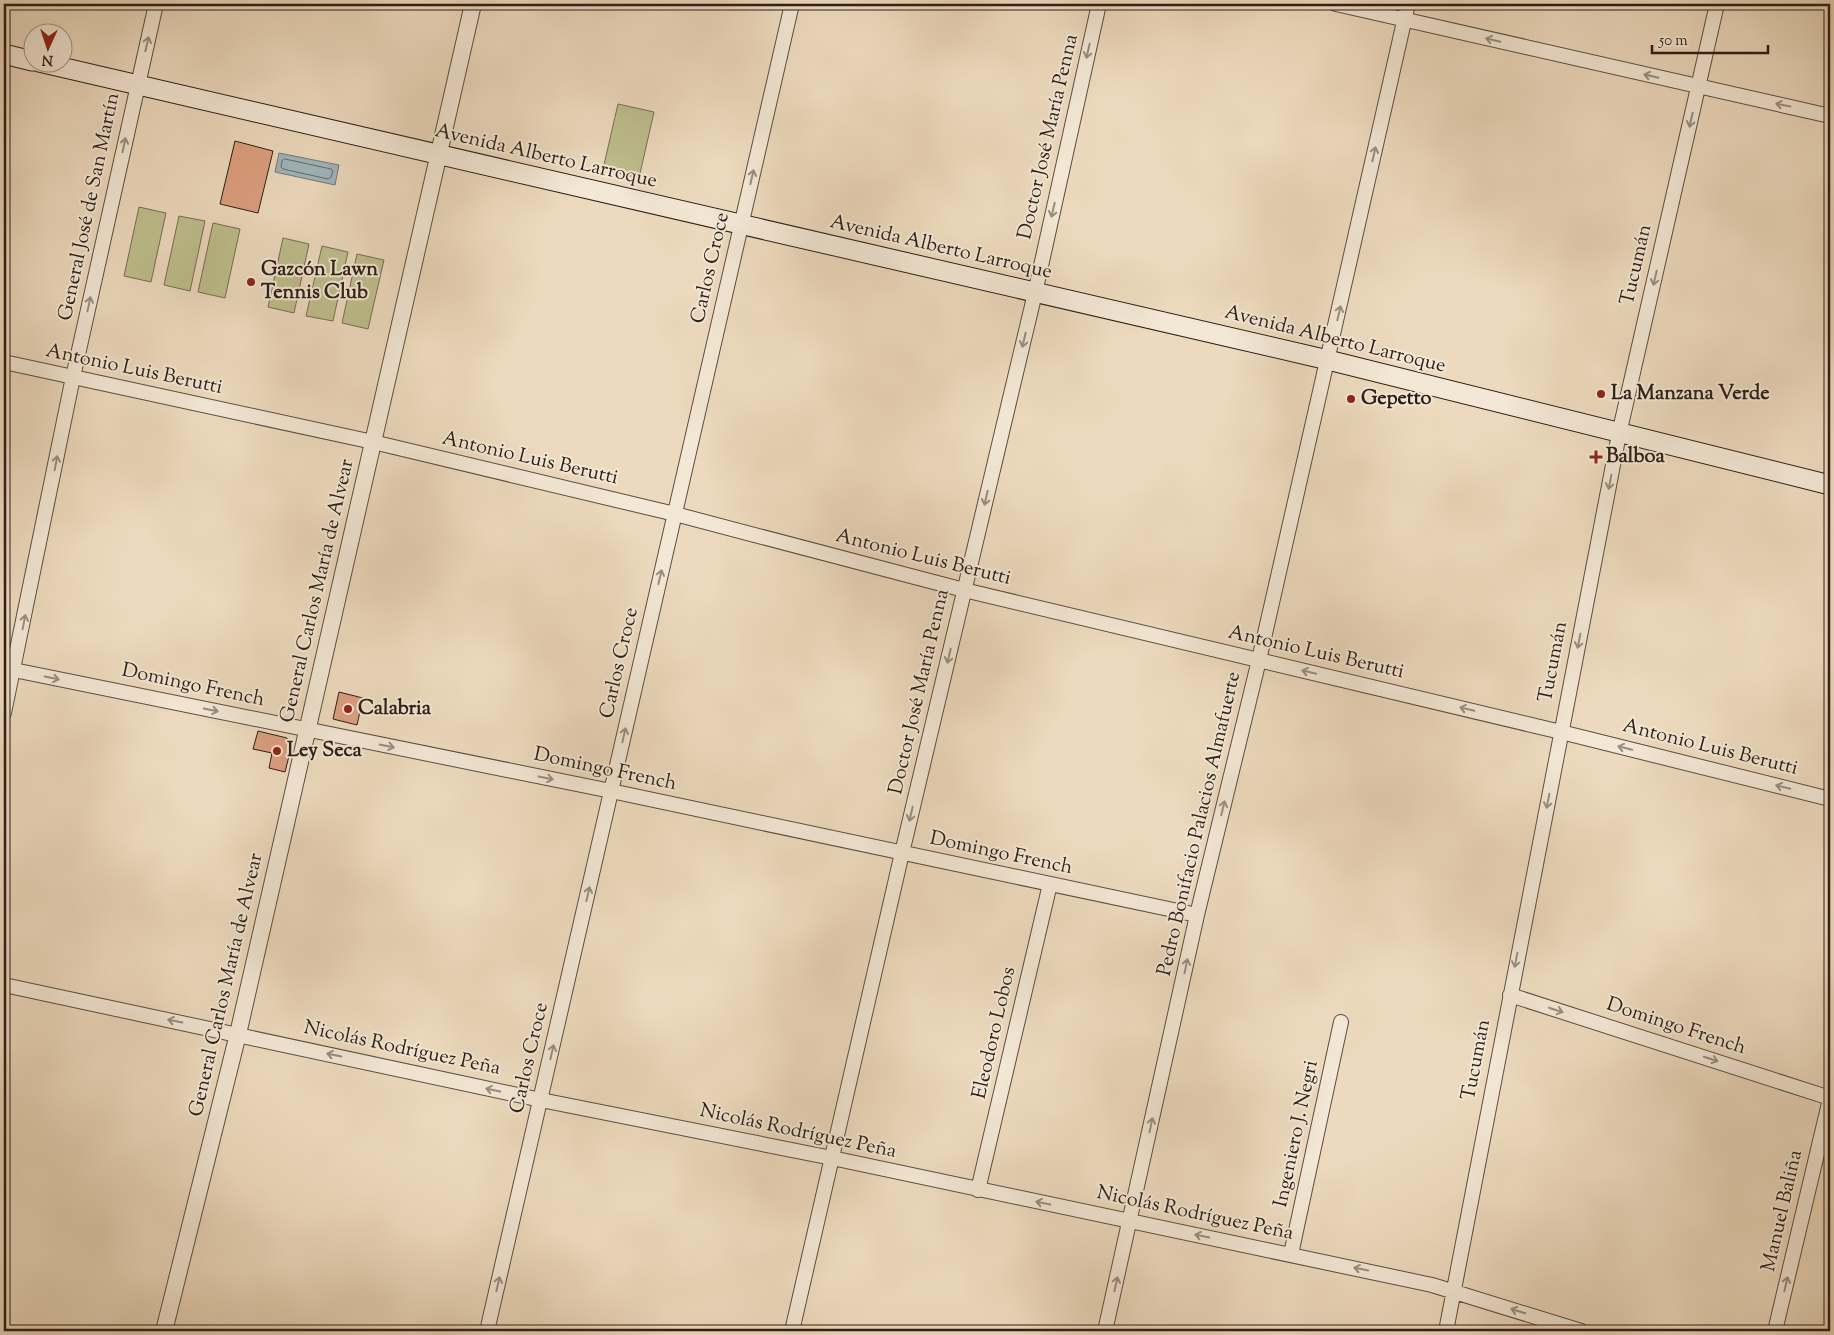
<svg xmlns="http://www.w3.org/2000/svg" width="1834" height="1335" viewBox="0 0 1834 1335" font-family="'Sorts Mill Goudy',serif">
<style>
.green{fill:#bebe8d;stroke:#756e52}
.water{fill:#a0b7bd;stroke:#727a7b}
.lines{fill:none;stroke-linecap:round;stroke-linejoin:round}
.shore{stroke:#666b6a;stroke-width:1}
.building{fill:#dc9f80;stroke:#2c1f17}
.minor-casing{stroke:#5c4e41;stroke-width:16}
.tertiary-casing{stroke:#5c4e41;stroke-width:18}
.secondary-casing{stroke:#2c1f17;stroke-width:21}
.minor{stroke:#f3e7d5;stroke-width:14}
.tertiary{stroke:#f3e7d5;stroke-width:16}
.secondary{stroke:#f3e7d5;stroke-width:19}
.oneway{stroke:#998d80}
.poi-dot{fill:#8f2418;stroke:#f3e7d5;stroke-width:2}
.labels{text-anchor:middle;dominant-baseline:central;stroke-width:4;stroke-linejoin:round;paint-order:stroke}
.street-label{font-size:20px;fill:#2c1f17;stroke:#f3e7d5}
.poi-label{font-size:20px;font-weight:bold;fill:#2c1f17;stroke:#f3e7d5;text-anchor:start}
</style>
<rect width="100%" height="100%" fill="#eddabe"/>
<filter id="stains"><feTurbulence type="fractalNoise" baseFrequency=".004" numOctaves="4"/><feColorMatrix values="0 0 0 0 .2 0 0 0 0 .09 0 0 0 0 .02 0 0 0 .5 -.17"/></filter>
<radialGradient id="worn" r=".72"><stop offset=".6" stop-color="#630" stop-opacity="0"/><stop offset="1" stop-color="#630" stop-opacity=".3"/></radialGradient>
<!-- green -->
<path class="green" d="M618 104 654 112 639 178 603 169Z
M139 207 166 213 151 282 124 276Z
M179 216 205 221 190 291 164 285Z
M213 223 240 229 225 298 198 292Z
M283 238 309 244 294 313 268 307Z
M322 246 348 252 333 321 306 316Z
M357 254 384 260 368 329 342 323Z"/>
<!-- water -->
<path class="water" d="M279 153 339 165 335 185 275 172Z"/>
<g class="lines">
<!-- shore -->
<path class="shore" d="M285 159 331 169 333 171 331 177 328 179 283 169 281 167 282 161Z"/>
</g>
<!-- building -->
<path class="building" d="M235 141 273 151 258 213 220 204Z
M339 692 363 698 357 725 333 719Z
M258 731 287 738 291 748 285 772 269 768 272 753 253 749Z"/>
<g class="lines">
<!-- minor casing -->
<g class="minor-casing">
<path id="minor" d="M1336 4 1830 116
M4 362 373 442 675 514 964 590 1561 732 1830 799
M4 668 611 791 1197 915
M4 713 73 377 156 4
M4 985 541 1100 832 1158 1432 1285 1581 1331
M1510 995 1830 1098
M978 1190 1050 884
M1291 1254 1341 1022
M487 1331 792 4
M792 1331 902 853 1035 293 1099 4
M1105 1331 1197 915 1259 660 1408 4
M1446 1331 1619 434 1717 4
M1775 1331 1830 1099"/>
</g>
<!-- tertiary casing -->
<g class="tertiary-casing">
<path id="tertiary" d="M164 1331 238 1034 473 4"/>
</g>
<!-- secondary casing -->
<g class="secondary-casing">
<path id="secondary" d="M4 54 32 61
M39 62 1328 360 1830 485"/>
</g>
<!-- minor -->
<use href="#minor" class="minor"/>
<!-- tertiary -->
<use href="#tertiary" class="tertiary"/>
<!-- secondary -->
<use href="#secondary" class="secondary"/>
</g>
<!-- one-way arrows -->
<defs><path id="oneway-shaft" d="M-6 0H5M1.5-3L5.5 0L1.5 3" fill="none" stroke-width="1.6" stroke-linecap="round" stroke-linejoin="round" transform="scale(1.25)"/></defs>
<g class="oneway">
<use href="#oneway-shaft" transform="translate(1493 40) rotate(-167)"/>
<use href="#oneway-shaft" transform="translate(147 44) rotate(-77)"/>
<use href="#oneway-shaft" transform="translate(1088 51) rotate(103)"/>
<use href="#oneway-shaft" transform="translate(1651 76) rotate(-167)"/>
<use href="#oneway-shaft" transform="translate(1783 105) rotate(-168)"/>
<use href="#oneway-shaft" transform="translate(1691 120) rotate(103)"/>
<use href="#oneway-shaft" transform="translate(124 145) rotate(-78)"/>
<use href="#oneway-shaft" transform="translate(1374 154) rotate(-77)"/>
<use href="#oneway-shaft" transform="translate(752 177) rotate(-77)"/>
<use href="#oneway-shaft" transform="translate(1053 210) rotate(103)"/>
<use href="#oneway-shaft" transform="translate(1655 278) rotate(103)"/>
<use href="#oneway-shaft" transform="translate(89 304) rotate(-78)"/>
<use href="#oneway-shaft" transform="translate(1339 313) rotate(-77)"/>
<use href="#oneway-shaft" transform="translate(1024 340) rotate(103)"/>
<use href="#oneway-shaft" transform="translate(56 463) rotate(-79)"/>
<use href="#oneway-shaft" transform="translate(1610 482) rotate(101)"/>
<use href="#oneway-shaft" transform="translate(986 498) rotate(103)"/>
<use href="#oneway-shaft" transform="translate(660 577) rotate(-77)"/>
<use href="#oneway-shaft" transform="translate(24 622) rotate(-79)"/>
<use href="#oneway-shaft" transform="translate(1579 641) rotate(101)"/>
<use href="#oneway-shaft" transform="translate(949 656) rotate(103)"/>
<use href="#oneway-shaft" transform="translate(1309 672) rotate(-167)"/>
<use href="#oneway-shaft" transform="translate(52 678) rotate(12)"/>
<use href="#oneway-shaft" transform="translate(1467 709) rotate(-167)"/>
<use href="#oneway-shaft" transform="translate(211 710) rotate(12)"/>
<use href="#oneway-shaft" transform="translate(624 735) rotate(-77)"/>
<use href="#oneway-shaft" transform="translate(387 746) rotate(11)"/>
<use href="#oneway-shaft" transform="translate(1625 748) rotate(-166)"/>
<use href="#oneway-shaft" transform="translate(546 778) rotate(11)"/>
<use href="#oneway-shaft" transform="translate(1783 787) rotate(-166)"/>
<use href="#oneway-shaft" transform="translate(1548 801) rotate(101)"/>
<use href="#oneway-shaft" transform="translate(1223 808) rotate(-76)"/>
<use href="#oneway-shaft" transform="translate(911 814) rotate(103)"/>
<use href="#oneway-shaft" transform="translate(588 894) rotate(-77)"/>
<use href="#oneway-shaft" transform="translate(1516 960) rotate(101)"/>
<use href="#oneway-shaft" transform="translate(1186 966) rotate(-78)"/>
<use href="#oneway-shaft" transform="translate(1556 1010) rotate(18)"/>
<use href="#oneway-shaft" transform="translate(175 1021) rotate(-168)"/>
<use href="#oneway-shaft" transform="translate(552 1052) rotate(-77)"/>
<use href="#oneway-shaft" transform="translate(334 1055) rotate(-168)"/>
<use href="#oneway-shaft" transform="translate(1711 1059) rotate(18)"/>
<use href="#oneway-shaft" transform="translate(493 1090) rotate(-168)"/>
<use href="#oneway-shaft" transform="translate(1151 1125) rotate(-78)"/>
<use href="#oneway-shaft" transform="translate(1043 1203) rotate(-168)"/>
<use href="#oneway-shaft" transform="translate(1202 1236) rotate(-168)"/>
<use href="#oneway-shaft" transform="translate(1361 1269) rotate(-168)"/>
<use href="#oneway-shaft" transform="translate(498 1284) rotate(-77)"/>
<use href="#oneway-shaft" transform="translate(1116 1284) rotate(-77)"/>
<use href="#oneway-shaft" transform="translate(1786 1284) rotate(-77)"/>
<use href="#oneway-shaft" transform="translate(1518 1311) rotate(-163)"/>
</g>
<!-- markers -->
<g class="poi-dot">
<circle cx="251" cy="282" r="5"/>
<circle cx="1601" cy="394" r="5"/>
<circle cx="1351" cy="399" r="5"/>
<path d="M1593.5 449.5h5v5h5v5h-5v5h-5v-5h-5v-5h5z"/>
<circle cx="348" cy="709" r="5"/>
<circle cx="277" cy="751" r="5"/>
</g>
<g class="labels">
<!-- street labels -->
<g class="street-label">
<text transform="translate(1049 137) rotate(-77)">Doctor José María Penna</text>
<text transform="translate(546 157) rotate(13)">Avenida Alberto Larroque</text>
<text transform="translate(90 207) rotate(-78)">General José de San Martín</text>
<text transform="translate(941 248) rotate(13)">Avenida Alberto Larroque</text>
<text transform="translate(1637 265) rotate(-77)">Tucumán</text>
<text transform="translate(711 268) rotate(-77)">Carlos Croce</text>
<text transform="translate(1335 340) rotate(14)">Avenida Alberto Larroque</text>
<text transform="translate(134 370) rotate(12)">Antonio Luis Berutti</text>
<text transform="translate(530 459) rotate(13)">Antonio Luis Berutti</text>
<text transform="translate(923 558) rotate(14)">Antonio Luis Berutti</text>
<text transform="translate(318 591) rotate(-77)">General Carlos María de Alvear</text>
<text transform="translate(1316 653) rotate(13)">Antonio Luis Berutti</text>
<text transform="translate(1554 662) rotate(-79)">Tucumán</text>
<text transform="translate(620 663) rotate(-77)">Carlos Croce</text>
<text transform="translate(193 686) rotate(12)">Domingo French</text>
<text transform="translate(920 692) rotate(-77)">Doctor José María Penna</text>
<text transform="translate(1710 748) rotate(14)">Antonio Luis Berutti</text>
<text transform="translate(605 770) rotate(12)">Domingo French</text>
<text transform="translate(1200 824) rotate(-77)">Pedro Bonifacio Palacios Almafuerte</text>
<text transform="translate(1001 854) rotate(12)">Domingo French</text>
<text transform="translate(227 985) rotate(-77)">General Carlos María de Alvear</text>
<text transform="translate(1676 1027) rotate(18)">Domingo French</text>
<text transform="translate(995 1033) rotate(-77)">Eleodoro Lobos</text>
<text transform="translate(402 1049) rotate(12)">Nicolás Rodríguez Peña</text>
<text transform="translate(530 1058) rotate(-77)">Carlos Croce</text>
<text transform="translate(1477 1060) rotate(-79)">Tucumán</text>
<text transform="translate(798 1132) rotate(12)">Nicolás Rodríguez Peña</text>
<text transform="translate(1297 1134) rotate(-78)">Ingeniero J. Negri</text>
<text transform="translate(1783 1211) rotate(-77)">Manuel Baliña</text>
<text transform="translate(1195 1214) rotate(12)">Nicolás Rodríguez Peña</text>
</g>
<!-- poi labels -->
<g class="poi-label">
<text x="261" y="270">Gazcón Lawn<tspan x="261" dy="23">Tennis Club</tspan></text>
<text x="1611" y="394">La Manzana Verde</text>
<text x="1361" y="399">Gepetto</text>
<text x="1606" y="457">Balboa</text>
<text x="358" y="709">Calabria</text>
<text x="287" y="751">Ley Seca</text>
</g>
</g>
<!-- margin -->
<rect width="1834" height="1335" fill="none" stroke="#eddabe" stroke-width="20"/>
<rect x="5" y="5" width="1824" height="1325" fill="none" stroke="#2c1f17" stroke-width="2.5"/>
<rect x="10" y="10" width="1814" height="1315" fill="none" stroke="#2c1f17"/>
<!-- north arrow -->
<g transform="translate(48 48) rotate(183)"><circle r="24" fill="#f3e7d5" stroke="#a39789"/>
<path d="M0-4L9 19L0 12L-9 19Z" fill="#8f2418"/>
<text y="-8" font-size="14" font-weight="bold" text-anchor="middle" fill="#2c1f17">N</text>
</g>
<!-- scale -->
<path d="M1652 45v8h116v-8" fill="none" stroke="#2c1f17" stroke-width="2.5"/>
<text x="1659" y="45" font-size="15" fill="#2c1f17" stroke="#f3e7d5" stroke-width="4" paint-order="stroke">50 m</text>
<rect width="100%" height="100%" filter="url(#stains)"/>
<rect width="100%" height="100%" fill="url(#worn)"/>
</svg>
